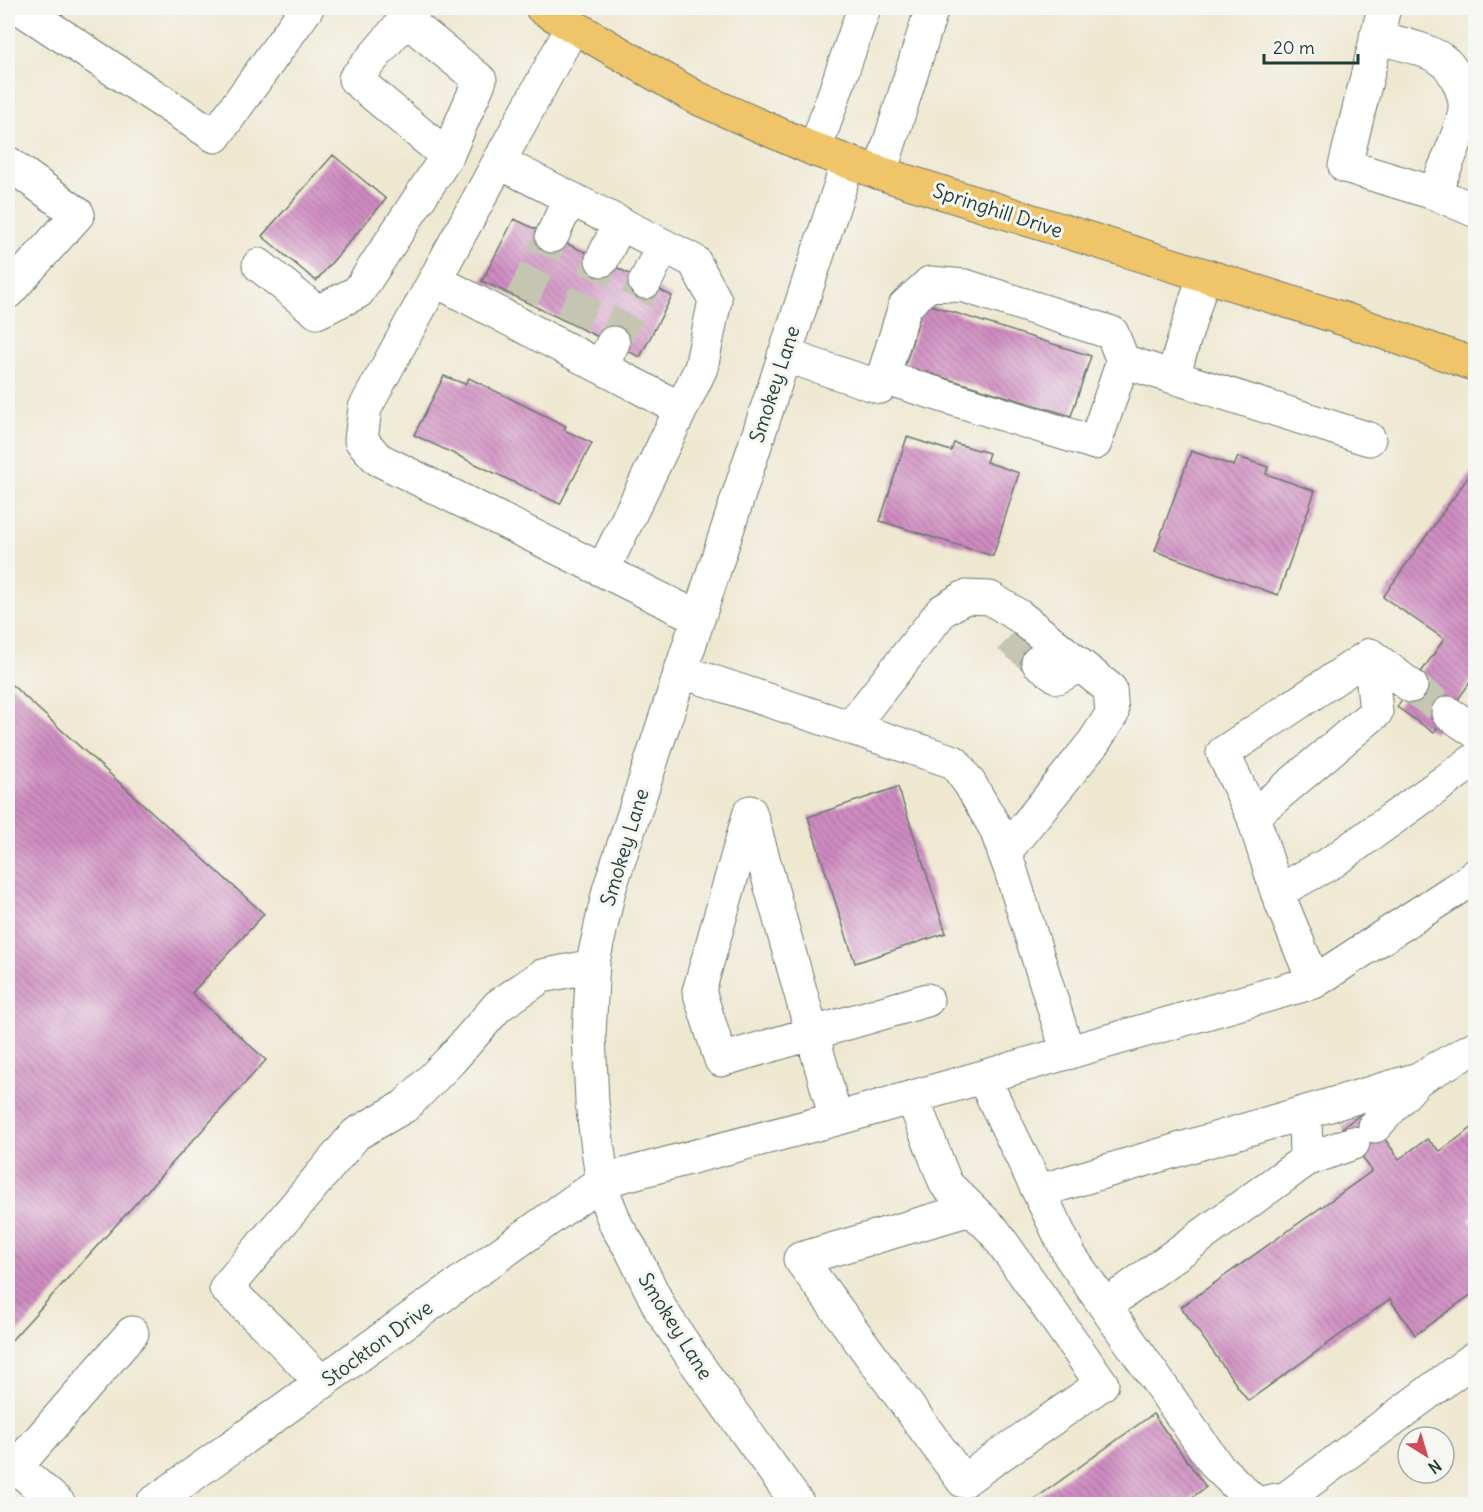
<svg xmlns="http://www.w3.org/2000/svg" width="1483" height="1512" viewBox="0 0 1483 1512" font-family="Delius,sans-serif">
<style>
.building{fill:url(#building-back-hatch)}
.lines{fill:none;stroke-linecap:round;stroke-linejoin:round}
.minor-tunnel{stroke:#c5c6b2;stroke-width:33;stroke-dasharray:33 16;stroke-linecap:butt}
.minor-casing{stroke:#68796b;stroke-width:35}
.major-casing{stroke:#68796b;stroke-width:35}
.minor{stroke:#fff;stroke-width:33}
.major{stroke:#f0c469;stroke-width:33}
.labels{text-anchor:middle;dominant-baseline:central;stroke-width:6;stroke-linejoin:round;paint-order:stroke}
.street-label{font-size:20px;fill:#1f3d34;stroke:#f6f6f2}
</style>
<defs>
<pattern id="building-back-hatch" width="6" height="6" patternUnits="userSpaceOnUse" patternTransform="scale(1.5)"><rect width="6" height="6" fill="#cf8bc1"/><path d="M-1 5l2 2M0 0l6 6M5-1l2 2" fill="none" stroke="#a7739e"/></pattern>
</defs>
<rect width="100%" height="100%" fill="#f6f6f2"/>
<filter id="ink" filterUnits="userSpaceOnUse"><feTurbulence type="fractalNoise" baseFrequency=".0167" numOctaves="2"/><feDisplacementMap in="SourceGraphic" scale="12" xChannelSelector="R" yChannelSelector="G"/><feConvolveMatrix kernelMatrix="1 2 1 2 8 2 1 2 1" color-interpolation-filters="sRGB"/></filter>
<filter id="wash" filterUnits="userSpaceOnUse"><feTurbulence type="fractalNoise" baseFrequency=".008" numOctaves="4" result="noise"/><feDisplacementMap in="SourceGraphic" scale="24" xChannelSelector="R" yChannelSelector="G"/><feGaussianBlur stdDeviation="1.35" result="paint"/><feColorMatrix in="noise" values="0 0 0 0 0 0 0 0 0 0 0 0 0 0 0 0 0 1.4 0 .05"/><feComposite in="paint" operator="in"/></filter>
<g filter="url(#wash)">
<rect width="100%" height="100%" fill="#efe8d1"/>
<g id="blocks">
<!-- building -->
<path class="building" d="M333 155 386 199 316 281 262 236Z
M514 219 602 260 672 296 640 357 482 281Z
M924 303 1091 356 1071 416 905 366Z
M444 376 465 384 469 378 566 426 564 430 592 443 560 504 414 435Z
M907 437 951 451 954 443 989 453 986 462 1019 473 993 556 880 521Z
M1191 451 1234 466 1238 457 1268 467 1266 474 1315 491 1278 595 1155 551Z
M1476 466V674L1434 733 1397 707 1444 639 1383 597Z
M12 685 264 914 192 993 266 1060 8 1344V690Z
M898 787 946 933 855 963 808 817Z
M1365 1111 1399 1159 1427 1139 1440 1151 1476 1125V1215L1469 1219 1476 1228V1291L1415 1335 1390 1299 1248 1401 1181 1307 1372 1171 1342 1128Z
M1153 1414 1206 1487 1183 1504H1028Z"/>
</g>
</g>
<g filter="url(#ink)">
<use href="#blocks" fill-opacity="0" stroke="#68796b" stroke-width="1.5"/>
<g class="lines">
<!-- minor-tunnel -->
<path class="minor-tunnel" d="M522 299 552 236
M571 323 602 260
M613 343 645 282
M1009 637 1038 662
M1411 686 1448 713"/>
<!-- minor casing -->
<g class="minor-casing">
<path id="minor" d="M20 8 215 136 307 8
M1384 8 1345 166 1434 193 1476 211
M405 19 480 80 447 156
M573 26 365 408 361 440 378 459 697 617
M1376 37C1396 43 1431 49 1446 63 1455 72 1465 93 1465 105 1466 122 1442 174 1434 193
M815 150 864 8
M499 162 694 261 715 300 701 368 603 570
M8 163 78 214 8 292
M880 173 932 8
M552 236 570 198
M602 260 620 223
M259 265 317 312 358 292 447 156 355 79 415 8
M435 280 681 409
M645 282 663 246
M784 355 880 387 905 306 930 283 965 286 1112 333 1123 361 1369 439
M601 367 613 343
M1173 376 1204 275
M883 377 1095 443 1123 361
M1370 655 1411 686
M1038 662 1058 677 1080 665
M680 671 954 762 970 784 996 829 1011 871 1068 1053
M1448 713 1476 732
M850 728 942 611 965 597 990 598 1019 616 1110 689 1112 714 1094 742 1004 853
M1253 816 1376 712 1370 655 1223 753 1253 816 1277 892 1332 862 1476 759
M1277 892 1314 982
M983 1077 1070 1256 1217 1466 1256 1504
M912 1097 946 1184 994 1231 1102 1384 963 1481 800 1259 971 1209
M836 1119 750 812 699 991 721 1060 927 1000
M1375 1126 1418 1079
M1306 1160 1353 1143
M1039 1191 1418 1079 1476 1047
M1105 1306 1306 1160 1305 1113
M322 1383 277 1336 226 1288 356 1134 405 1106 450 1061 498 1006 542 976 593 966
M8 1460 59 1504
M16 1467 132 1333
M152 1504 602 1181 836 1119 1314 982 1467 882 1476 875
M798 1504 697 1364 661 1310 631 1249 617 1227 604 1194 592 1103 589 1034 593 962 609 890 848 162
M1257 1504 1287 1498 1476 1357"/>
</g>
<!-- major casing -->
<g class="major-casing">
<path id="major" d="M542 8 695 97 815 150 880 173 1347 320 1476 365"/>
</g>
<!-- minor -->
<use href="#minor" class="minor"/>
<!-- major -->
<use href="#major" class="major"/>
</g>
</g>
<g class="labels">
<!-- street labels -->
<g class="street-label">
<text transform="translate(998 210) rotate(18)">Springhill Drive</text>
<text transform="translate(774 384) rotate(-72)">Smokey Lane</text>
<text transform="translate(624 847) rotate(-73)">Smokey Lane</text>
<text transform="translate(676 1326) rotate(58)">Smokey Lane</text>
<text transform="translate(377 1343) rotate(-36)">Stockton Drive</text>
</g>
</g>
<!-- margin -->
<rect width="1483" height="1512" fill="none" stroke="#f6f6f2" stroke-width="30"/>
<!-- north arrow -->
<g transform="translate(1426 1455) rotate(143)"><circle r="28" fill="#f6f6f2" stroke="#a0aca6" stroke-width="1.5"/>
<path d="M0-4.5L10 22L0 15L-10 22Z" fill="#d1495b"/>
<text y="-9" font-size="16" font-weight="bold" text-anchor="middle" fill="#1f3d34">N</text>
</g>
<!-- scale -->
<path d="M1264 54v9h94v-9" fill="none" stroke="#1f3d34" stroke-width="3"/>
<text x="1273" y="54" font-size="18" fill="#1f3d34" stroke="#f6f6f2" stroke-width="4.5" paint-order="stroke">20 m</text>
</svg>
